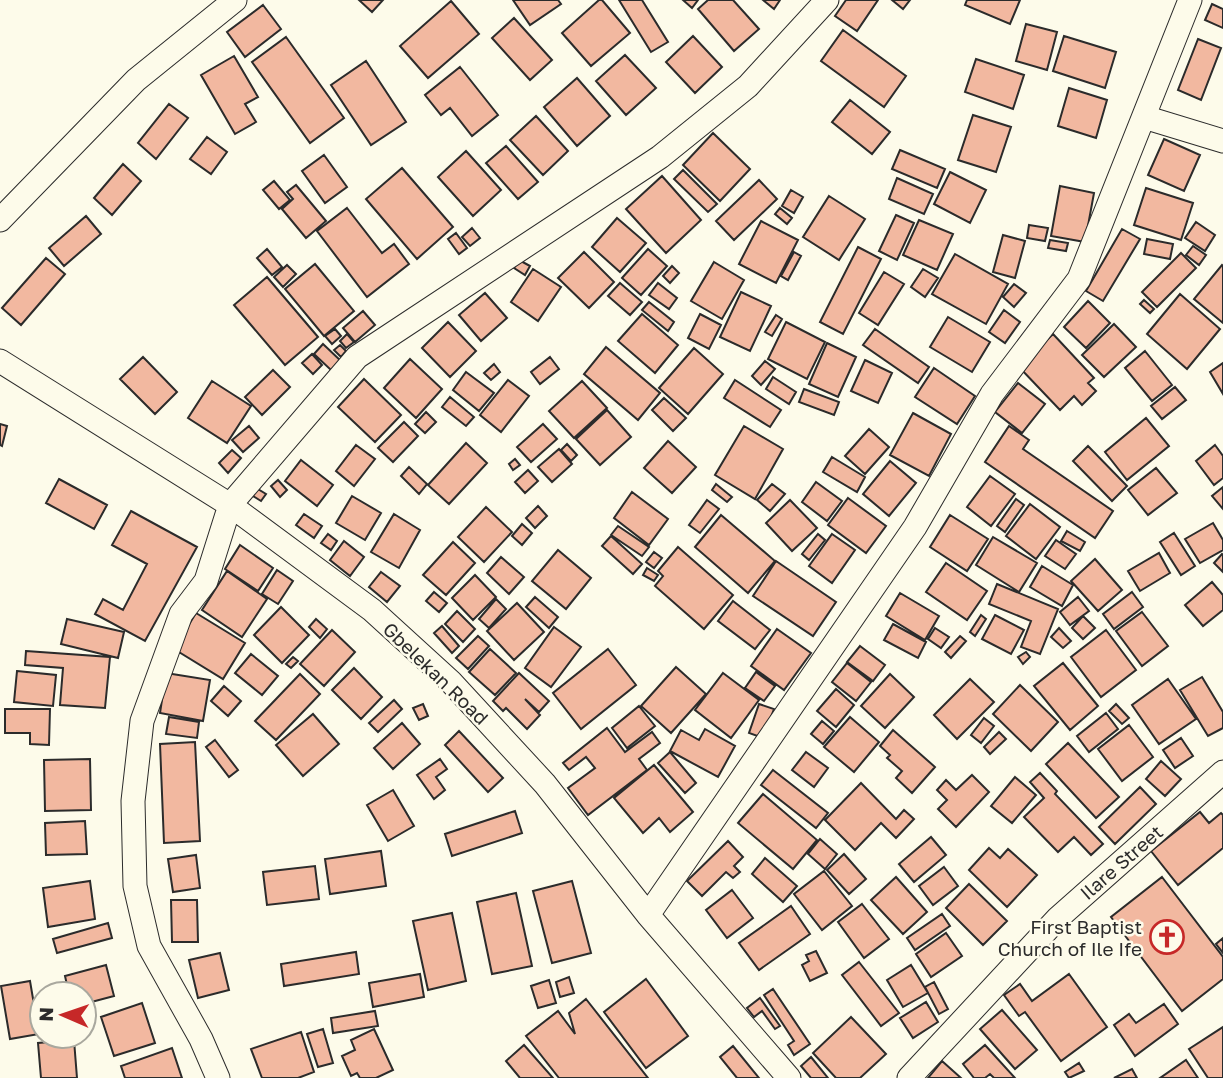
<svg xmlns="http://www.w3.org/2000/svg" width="1223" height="1078" viewBox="0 0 1223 1078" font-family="'Golos Text',sans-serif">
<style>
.building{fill:#f2b8a0;stroke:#2b2b2b;stroke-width:2}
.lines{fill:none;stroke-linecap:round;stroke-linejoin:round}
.minor-casing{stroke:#2b2b2b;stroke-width:25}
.minor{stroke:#fdfbea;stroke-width:23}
.labels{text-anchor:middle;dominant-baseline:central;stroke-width:5;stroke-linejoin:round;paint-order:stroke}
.street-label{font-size:19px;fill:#2b2b2b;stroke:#fdfbea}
.poi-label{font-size:19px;fill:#2b2b2b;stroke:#fdfbea;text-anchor:end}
</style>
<rect width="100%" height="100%" fill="#fdfbea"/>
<!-- building -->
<path class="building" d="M359 0H383L372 12Z
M513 0H558L561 4 530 25Z
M599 0H602L630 33 591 66 562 33Z
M619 0H642L668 42 651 52Z
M683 0H698L692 8Z
M708 0H733L759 29 734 51 698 9Z
M763 0H780L774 9Z
M846 0H878L857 31 835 16Z
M892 0H910L903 9Z
M967 0H1020L1010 24 965 5Z
M451 1 479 34 428 78 400 46Z
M1212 4 1223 9V28L1205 20Z
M263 5 281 29 245 57 227 32Z
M514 18 552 60 530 80 492 38Z
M1026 24 1057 32 1047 70 1016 61Z
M843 30 906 76 884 107 821 61Z
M693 36 722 67 695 93 666 62Z
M1064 36 1116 52 1105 88 1053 71Z
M286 37 344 118 310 143 252 62Z
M1198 39 1221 48 1201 100 1178 90Z
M625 55 656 88 626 115 596 81Z
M234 56 258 97 245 104 256 122 235 134 201 75Z
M976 59 1024 75 1013 109 965 92Z
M366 61 406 122 371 145 331 85Z
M460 67 498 115 472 136 450 108 441 115 425 95Z
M577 78 610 116 577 146 544 107Z
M1069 88 1107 100 1096 138 1058 126Z
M850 100 890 132 872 154 832 122Z
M169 104 188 118 156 159 138 143Z
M973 115 1011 127 996 172 958 160Z
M536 116 568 151 543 175 510 140Z
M713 133 750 169 720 201 683 165Z
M207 137 227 152 211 174 190 159Z
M1164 139 1200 155 1184 191 1148 175Z
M506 146 538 182 518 199 486 163Z
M900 150 945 169 937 188 892 169Z
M466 151 501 190 473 216 438 177Z
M324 155 347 187 325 203 302 171Z
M123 164 141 181 112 215 94 198Z
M402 168 453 227 417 259 366 199Z
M683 170 717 204 708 212 674 179Z
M950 172 986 190 970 223 934 204Z
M662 176 701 220 666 253 626 209Z
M897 178 933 194 924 214 889 199Z
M759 180 777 199 734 240 716 221Z
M274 181 290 200 279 209 263 190Z
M296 185 326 221 306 238 282 209 293 199 287 192Z
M1060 186 1094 193 1085 242 1051 236Z
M1146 188 1193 203 1181 240 1134 225Z
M791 190 803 197 794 213 782 206Z
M829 196 865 219 839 260 803 237Z
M347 208 382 253 394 244 409 264 367 297 317 231Z
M780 208 792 218 787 224 775 214Z
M896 215 914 223 897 260 879 251Z
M86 216 101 234 64 266 49 248Z
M617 218 646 243 620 272 592 247Z
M919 220 953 234 937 270 903 255Z
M761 221 798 240 776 283 739 264Z
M1196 222 1215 235 1205 251 1185 238Z
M1029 225 1048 228 1045 241 1027 238Z
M472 228 480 238 470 246 462 237Z
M1122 229 1140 239 1103 301 1086 291Z
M456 233 467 248 459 254 448 239Z
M1003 235 1025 241 1015 278 993 272Z
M1147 239 1173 244 1170 259 1144 254Z
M1050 240 1068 243 1066 251 1048 248Z
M1193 246 1206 255 1199 265 1186 255Z
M858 247 881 259 843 334 820 322Z
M267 249 282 267 272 275 257 258Z
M648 249 667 266 641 295 622 278Z
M584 252 614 282 589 308 558 278Z
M794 252 801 256 788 280 781 276Z
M1181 253 1196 268 1157 307 1142 292Z
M955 254 1008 284 986 324 932 294Z
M46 258 65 274 21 325 2 308Z
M519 260 530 266 525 275 514 268Z
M714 262 744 280 722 319 691 301Z
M315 264 354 311 324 336 285 289Z
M287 265 296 274 283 287 274 277Z
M1222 265 1223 266V323L1194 299Z
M672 266 679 273 670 283 663 276Z
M533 269 561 287 538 321 511 302Z
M923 269 938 278 925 297 911 287Z
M884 272 904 284 878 325 859 313Z
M267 277 318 337 285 365 234 305Z
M620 283 642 302 630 315 608 296Z
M658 283 677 298 669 309 649 295Z
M1014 284 1026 293 1014 307 1003 297Z
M741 292 771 306 750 351 720 337Z
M485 293 507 318 481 341 459 315Z
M1180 294 1220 329 1187 369 1147 334Z
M1144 300 1154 309 1150 313 1140 304Z
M1088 301 1110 323 1086 348 1064 327Z
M649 302 674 322 668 331 642 310Z
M1004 310 1020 322 1005 343 989 332Z
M363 311 375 325 355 342 343 328Z
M642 314 678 345 655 373 618 341Z
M700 314 721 325 709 349 688 338Z
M776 315 782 319 772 336 765 332Z
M948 317 990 342 972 372 930 347Z
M448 322 476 351 450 377 422 348Z
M786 322 825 342 807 379 768 359Z
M1114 324 1136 347 1104 377 1082 355Z
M335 329 341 336 332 344 325 336Z
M875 329 929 367 918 383 863 345Z
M347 334 354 342 346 348 340 341Z
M1053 334 1094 378 1088 383 1096 391 1082 405 1074 396 1060 410 1019 367Z
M827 343 856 357 838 397 809 384Z
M323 344 342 362 332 371 314 354Z
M340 345 346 351 341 357 334 350Z
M606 347 660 393 638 420 584 374Z
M694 348 723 374 688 414 659 388Z
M1145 351 1172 385 1152 401 1125 368Z
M312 354 322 365 313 374 302 363Z
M143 357 177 392 155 414 120 379Z
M550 357 559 369 540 384 531 372Z
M410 359 442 389 416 418 384 388Z
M865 360 892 373 878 403 851 391Z
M765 361 775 369 761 385 752 376Z
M1223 363V394L1210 372Z
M494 364 500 372 491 380 484 373Z
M934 368 975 396 957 424 915 397Z
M273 370 290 387 262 415 245 397Z
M466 372 494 393 479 411 453 390Z
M773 377 796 392 789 404 766 389Z
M364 379 401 415 375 442 338 407Z
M508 380 529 396 501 432 480 415Z
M735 380 781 410 770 427 724 398Z
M212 381 251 406 227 443 188 418Z
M582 381 607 408 574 438 549 411Z
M1018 383 1045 404 1022 433 995 412Z
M1175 387 1186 400 1162 419 1151 406Z
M804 389 839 402 834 415 799 402Z
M450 397 474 417 466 426 442 407Z
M664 398 686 418 673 431 652 410Z
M607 410 631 437 600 465 576 439Z
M426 412 436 422 425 433 415 424Z
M913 413 951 434 929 476 890 455Z
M1146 418 1169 446 1127 480 1105 452Z
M404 422 418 436 393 462 378 448Z
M0 424 7 426 2 446 0 445Z
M543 424 557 439 531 462 517 447Z
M249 426 259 438 243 452 232 440Z
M744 426 783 449 755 499 715 475Z
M1009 426 1029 440 1023 449 1113 511 1095 538 985 462Z
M869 429 889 447 865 474 845 456Z
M668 441 696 467 672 493 644 468Z
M466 443 487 463 449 504 428 485Z
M567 444 577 455 571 461 561 450Z
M356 445 375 459 354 486 336 471Z
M1215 445 1223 456V478L1214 485 1196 461Z
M1088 446 1127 486 1112 501 1073 461Z
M559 449 572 464 552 482 538 467Z
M232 450 241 458 228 473 219 463Z
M832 457 865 477 857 492 823 472Z
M515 459 520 465 513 470 509 464Z
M301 460 333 485 317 506 285 481Z
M890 461 916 483 889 516 863 494Z
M409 467 427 484 419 494 401 476Z
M1156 468 1177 493 1148 515 1128 490Z
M528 470 538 481 525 493 515 482Z
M990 476 1015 494 991 526 967 507Z
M59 479 107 505 94 529 46 503Z
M278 480 287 490 280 497 271 486Z
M816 482 842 501 827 521 802 502Z
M716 484 732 497 727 502 712 490Z
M772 484 785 494 770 511 757 500Z
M253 486 266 494 261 501 248 493Z
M1223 487V509L1212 496Z
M632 492 668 519 649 545 614 518Z
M352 496 381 513 365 540 336 523Z
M848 498 886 526 866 553 828 525Z
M1016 499 1024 505 1005 532 997 526Z
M707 500 719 509 700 533 689 525Z
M790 500 817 528 792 551 766 523Z
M1030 504 1060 527 1036 559 1006 536Z
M538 506 547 516 535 528 526 518Z
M486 507 512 532 484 562 458 537Z
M131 511 197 547 145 641 95 614 103 599 123 610 147 564 112 545Z
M304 514 322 526 314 538 296 525Z
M394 514 420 530 399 568 371 552Z
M721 515 775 561 748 593 695 547Z
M950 515 988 539 967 571 930 547Z
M1213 523 1223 540V550L1200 563 1185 539Z
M522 524 532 533 522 545 512 536Z
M618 526 649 547 642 556 611 535Z
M1067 531 1085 542 1080 551 1061 541Z
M1174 533 1195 566 1181 575 1160 542Z
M328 534 337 541 331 550 321 543Z
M818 534 825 540 809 560 802 554Z
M832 534 855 550 832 583 809 566Z
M611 536 642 564 633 574 602 546Z
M993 537 1037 563 1019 592 976 565Z
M1056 540 1076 554 1065 569 1045 556Z
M344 541 364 557 350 576 330 560Z
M453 542 475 563 446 595 423 575Z
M240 545 273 568 258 591 225 569Z
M678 547 733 595 704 629 655 586 663 576 658 571Z
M558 550 591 578 566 609 532 581Z
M654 552 662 558 654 568 646 562Z
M1159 553 1170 573 1140 591 1128 571Z
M1222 554 1223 555V572L1214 563Z
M501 557 524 577 509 594 487 573Z
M1095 559 1122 590 1098 611 1071 581Z
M776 561 836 602 813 636 753 596Z
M946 563 987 591 967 620 926 592Z
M1042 566 1073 585 1062 606 1030 587Z
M647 568 658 575 654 581 643 575Z
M277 570 293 581 278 604 262 594Z
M227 571 267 599 242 637 202 610Z
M381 572 400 586 387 602 369 587Z
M475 575 496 597 473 620 452 598Z
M1212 582 1223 595V610L1203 626 1185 605Z
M997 584 1058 609 1040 654 1021 647 1031 621 989 604Z
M434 592 447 603 439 612 426 601Z
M1132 592 1143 607 1114 629 1103 614Z
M900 593 939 616 925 640 886 616Z
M535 597 558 617 549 628 526 607Z
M1078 597 1089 611 1070 625 1060 612Z
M496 599 506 609 489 628 479 619Z
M733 601 770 630 755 649 718 621Z
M517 603 544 632 514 660 487 631Z
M281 607 309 635 282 663 254 635Z
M457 611 475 629 463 642 445 624Z
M1142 612 1168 646 1142 666 1116 631Z
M196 613 245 643 223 679 174 649Z
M981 615 986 619 975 636 970 632Z
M995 615 1024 630 1011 654 982 639Z
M1083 616 1095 628 1083 639 1072 628Z
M67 619 124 632 118 658 61 644Z
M316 619 327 629 320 638 309 627Z
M893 624 926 642 918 658 884 640Z
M442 626 459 646 452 653 434 633Z
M554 627 581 647 551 687 525 668Z
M935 628 949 637 941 648 928 639Z
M1059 628 1071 641 1063 648 1051 637Z
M777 629 811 653 784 690 751 666Z
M332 630 355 652 324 686 300 664Z
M1106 630 1136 670 1101 697 1071 657Z
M478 636 489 646 468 669 456 658Z
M960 636 966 641 951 658 945 652Z
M860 646 885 665 873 681 847 662Z
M490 649 516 673 495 695 469 672Z
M608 649 636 685 581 729 553 693Z
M26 651 110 657 105 708 60 705 63 668 25 665Z
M1026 652 1030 657 1023 664 1018 657Z
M251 654 278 676 262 695 235 673Z
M293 657 298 661 291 668 286 664Z
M847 663 871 682 856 701 832 682Z
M1063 663 1098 706 1070 730 1034 686Z
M676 667 706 694 671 733 641 706Z
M354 668 382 697 361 719 332 690Z
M17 671 56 675 53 706 14 702Z
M756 672 775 686 764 701 745 688Z
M166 673 210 680 203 721 160 713Z
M519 673 549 701 539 712 525 699 540 715 527 729 506 708 503 711 493 701Z
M723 673 759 700 731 738 695 710Z
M300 674 320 694 276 740 255 721Z
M890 674 914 697 885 728 861 706Z
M1202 677 1223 712V728L1208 736 1180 690Z
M970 679 994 702 957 739 934 715Z
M1168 679 1196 719 1159 744 1132 705Z
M1020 685 1058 722 1031 751 993 714Z
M224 686 241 701 228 716 211 701Z
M836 689 854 705 836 727 817 711Z
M394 700 402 709 378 732 369 723Z
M423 704 428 716 419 720 413 708Z
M759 704 774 709 763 738 749 733Z
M1116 704 1129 718 1122 724 1109 711Z
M639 706 655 726 627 748 612 728Z
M5 709H50L49 745 30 744V733H5Z
M1106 713 1118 729 1089 752 1077 736Z
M313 714 339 744 303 776 276 745Z
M169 717 199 722 197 738 166 734Z
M850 717 879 742 854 772 824 747Z
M984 718 994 726 981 743 971 735Z
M822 721 834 731 823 744 811 734Z
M402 723 420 744 393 769 374 748Z
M1129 725 1153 757 1122 781 1098 749Z
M607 728 625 752 652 732 660 743 639 759 647 770 588 815 568 788 595 768 586 757 569 770 563 763Z
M705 729 735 746 718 777 670 751 681 730 699 740Z
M893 730 935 767 912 793 896 778 902 771 887 758 890 755 880 746Z
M459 731 503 778 488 792 445 745Z
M999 732 1006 739 990 754 984 747Z
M1181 738 1193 756 1175 768 1163 750Z
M215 740 238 770 229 777 206 747Z
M195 742 200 841 164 843 160 744Z
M1068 743 1119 797 1096 818 1046 764Z
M670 752 696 783 685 793 658 763Z
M806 752 828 768 814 787 792 770Z
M90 759 91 810 45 811 44 760Z
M440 759 447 769 436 777 445 790 434 799 417 775Z
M1161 761 1181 779 1165 796 1146 779Z
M654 765 693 812 670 832 659 818 643 833 614 798Z
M773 770 828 813 816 828 761 785Z
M1040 773 1057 791 1055 794 1103 844 1091 855 1074 837 1058 852 1024 817 1044 798 1030 782Z
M972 775 989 792 956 827 938 809 947 800 937 790 946 780 956 790Z
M1015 777 1036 795 1012 823 991 806Z
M861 783 896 819 904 810 914 819 896 838 881 823 855 850 825 820Z
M1140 787 1156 804 1115 844 1099 827Z
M393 790 414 826 388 841 367 805Z
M763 794 817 840 793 869 738 823Z
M515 811 522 833 452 856 445 834Z
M1200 812 1209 823 1221 813 1223 815V848L1178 885 1151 851Z
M85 821 87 854 46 855 45 823Z
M931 837 946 855 914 882 899 864Z
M820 839 837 854 825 869 808 854Z
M728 841 743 857 734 866 740 872 733 878 726 872 702 896 687 881Z
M989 848 1000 858 1008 849 1037 875 1007 907 969 870Z
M381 851 386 886 330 894 325 859Z
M844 854 866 879 849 894 827 870Z
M196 855 200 888 173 892 168 859Z
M765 858 797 886 783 902 752 874Z
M315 866 319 899 267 905 263 872Z
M944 867 958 886 933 905 919 886Z
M824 871 852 906 822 930 794 894Z
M896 877 927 912 903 934 871 900Z
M1162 877 1223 957V979L1182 1011 1111 917Z
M1162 877 1223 957V979L1182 1011 1111 917Z
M90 881 95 919 48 927 43 888Z
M572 881 591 953 552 963 533 891Z
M969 884 1007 921 983 945 946 908Z
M732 890 753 918 727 938 706 910Z
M516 893 532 966 492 974 477 902Z
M171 900H197L198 942H172Z
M862 904 889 939 864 958 838 922Z
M791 906 810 934 759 970 739 943Z
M452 913 466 981 428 990 413 921Z
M942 914 950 926 915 950 907 938Z
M108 923 112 938 57 953 53 939Z
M946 933 962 956 931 977 916 954Z
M1223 938V953L1216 944Z
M816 951 827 973 810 981 802 965 809 961 806 955Z
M356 952 359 974 284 986 281 964Z
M220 953 229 990 198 998 189 960Z
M859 962 899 1013 881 1026 842 975Z
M106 965 114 996 84 1004V994H69L65 976Z
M911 965 928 993 903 1007 887 980Z
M420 974 424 997 373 1007 369 983Z
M1069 974 1107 1027 1061 1061 1025 1012 1019 1016 1004 995 1020 984 1032 1001Z
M569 977 574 993 560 997 556 982Z
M646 979 688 1036 646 1068 604 1012Z
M549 980 556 1003 538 1008 531 986Z
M30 981 39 1034 10 1039 1 986Z
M934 982 948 1009 939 1014 925 987Z
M773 989 810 1044 794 1055 788 1045 794 1041 764 995Z
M760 998 780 1026 775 1029 762 1011 754 1017 747 1008Z
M586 999 648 1078H559L526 1036 558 1011 575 1034 569 1013Z
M926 1002 938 1022 913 1038 900 1018Z
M142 1003 155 1043 114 1056 101 1017Z
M1164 1004 1178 1024 1135 1056 1114 1025 1129 1014 1136 1023Z
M1002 1010 1037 1050 1015 1069 980 1029Z
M375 1011 378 1026 333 1033 331 1018Z
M851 1017 886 1054 860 1078H836L813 1053Z
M1223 1027V1078H1208L1189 1049Z
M323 1029 333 1063 318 1067 307 1034Z
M374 1029 393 1070 376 1078H360L357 1073 351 1076 342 1056 355 1050 351 1040Z
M301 1032 314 1072 298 1078H262L251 1049Z
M74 1040 77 1078H41L38 1043Z
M524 1045 553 1078H520L506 1061Z
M985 1045 1015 1078H994L990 1074 985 1078H974L963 1064Z
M733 1046 759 1078H737L720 1057Z
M172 1048 182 1078H125L121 1066Z
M811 1057 828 1078H811L801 1066Z
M1186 1060 1198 1078H1160Z
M942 1061 961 1078H928Z
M1079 1063 1084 1071 1069 1078 1065 1072Z
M1132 1069 1137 1078H1114Z"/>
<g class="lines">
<!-- minor casing -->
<g class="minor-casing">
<path id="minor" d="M1144 117 1223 141
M0 220 136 80 235 0
M0 361 230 505 372 610 451 682 545 784 648 915 789 1078
M648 915 915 527 992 394 1079 279 1190 0
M218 1078 201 1039 149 946 135 886 133 801 142 721 181 614 206 581 230 505 357 357 660 157 748 86 827 0
M909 1078 1058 918 1223 772"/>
</g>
<!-- minor -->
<use href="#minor" class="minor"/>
</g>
<!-- icons -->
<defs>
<g id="church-ring" transform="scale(1.75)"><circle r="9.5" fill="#fdfbea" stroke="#c62828" stroke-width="1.5"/><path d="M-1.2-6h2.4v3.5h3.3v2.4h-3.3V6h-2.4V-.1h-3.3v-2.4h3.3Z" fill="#c62828"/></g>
</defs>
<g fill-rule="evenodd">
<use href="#church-ring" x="1167" y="937"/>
</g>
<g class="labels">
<!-- street labels -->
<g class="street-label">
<text transform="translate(436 673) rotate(44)">Gbelekan Road</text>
<text transform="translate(1121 862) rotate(-41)">Ilare Street</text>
</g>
<!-- poi labels -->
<g class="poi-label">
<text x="1142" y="926">First Baptist<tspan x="1142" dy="22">Church of Ile Ife</tspan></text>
</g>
</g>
<!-- north arrow -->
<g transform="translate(63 1015) rotate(272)"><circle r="33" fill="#fdfbea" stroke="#a9a89e" stroke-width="2"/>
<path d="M0-5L12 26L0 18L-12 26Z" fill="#c62828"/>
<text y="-10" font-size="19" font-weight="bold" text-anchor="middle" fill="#2b2b2b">N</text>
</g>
</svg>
